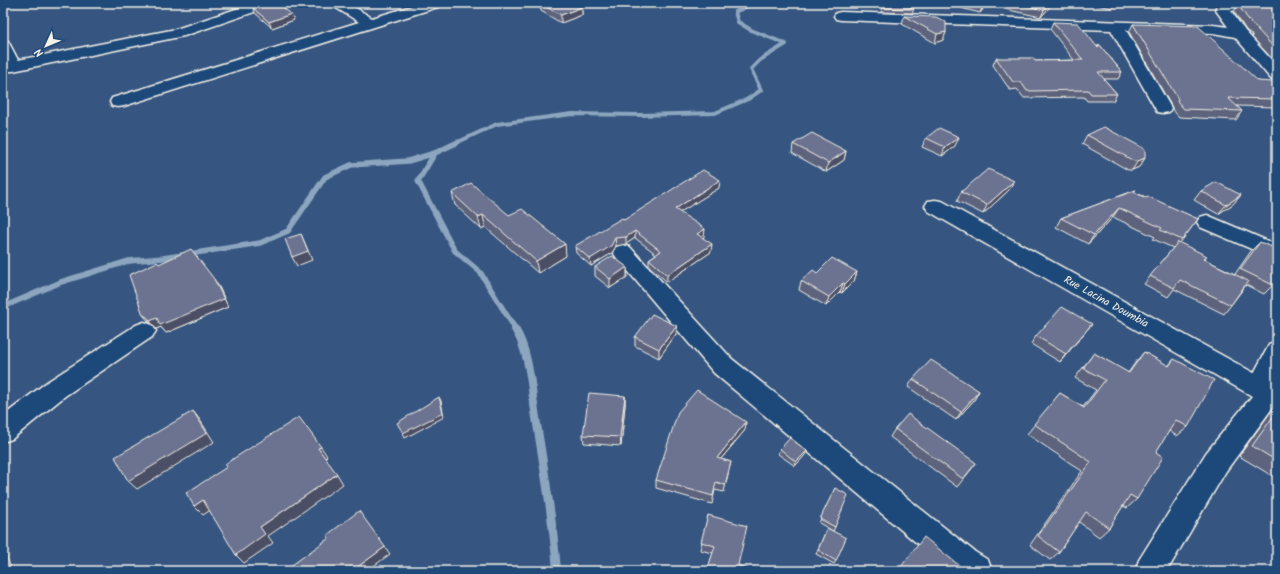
<svg xmlns="http://www.w3.org/2000/svg" width="1280" height="574" viewBox="0 0 1280 574" font-family="Kalam,sans-serif">
<style>
.lines{fill:none;stroke-linecap:round;stroke-linejoin:round}
.stream-far2{stroke:#8da6bf;stroke-width:4}
.stream-far1{stroke:#8da6bf;stroke-width:5.5}
.stream{stroke:#8da6bf;stroke-width:8}
.street-casing{stroke:#f4f1e8;stroke-width:3}
.street{fill:#1f4a7a;fill-rule:evenodd}
.wall{fill:#5d637c;stroke:#f4f1e8}
.shaded-wall{fill:#4c5065;stroke:#f4f1e8}
.building{fill:#6c7390;stroke:#f4f1e8}
.labels{text-anchor:middle;dominant-baseline:central;stroke-width:4;stroke-linejoin:round;paint-order:stroke}
.street-label{font-size:11px;fill:#f4f1e8;stroke:#1f4a7a}
</style>
<rect width="100%" height="100%" fill="#365681"/>
<filter id="ink" filterUnits="userSpaceOnUse"><feTurbulence type="fractalNoise" baseFrequency=".025" numOctaves="2"/><feDisplacementMap in="SourceGraphic" scale="8" xChannelSelector="R" yChannelSelector="G"/><feConvolveMatrix kernelMatrix="1 2 1 2 8 2 1 2 1" color-interpolation-filters="sRGB"/></filter>
<g filter="url(#ink)">
<g class="lines">
<!-- stream-far2 -->
<path class="stream-far2" d="M456 143 497 124 572 114 639 115 715 113 748 99 761 90 751 69 760 60 786 44 751 30 738 22 735 12 754 3"/>
<!-- stream-far1 -->
<path class="stream-far1" d="M435 153 418 181 455 251 480 272 516 330
M3 307 61 282 129 261 163 258 260 243 288 231 325 177 351 165 408 161 435 153 458 142"/>
<!-- stream -->
<path class="stream" d="M515 329C529 351 531 386 535 411 543 464 553 517 557 571"/>
<!-- street casing -->
<g class="street-casing">
<path id="street" d="M254 3H274L272 6 184 36 13 71H3V40L8 41 18 60 176 29Z
M331 3H348L372 18 422 3H443L441 6 124 106 118 107 112 106 110 102 112 98 359 22 333 6Z
M1232 3H1260L1258 6 1231 11 1245 31 1277 66V81L1271 79 1235 37 1213 33 1126 30 1171 108 1169 112 1163 113 1157 112 1155 108 1111 30 841 20 836 19 834 16 836 13 841 12 1213 25 1228 27 1215 9 1217 6Z
M935 200 942 201 1254 373 1269 345 1277 342V376L1274 382 1277 385V409L1273 407 1226 471 1167 571H1135L1139 560 1206 453 1252 396 928 211 925 206 928 201Z
M1207 215 1277 245V260L1200 227 1197 222 1200 217Z
M623 245 630 247 732 359 975 552 988 560 992 571H950L714 373 616 257 613 252 616 247Z
M144 322 152 325 156 331 152 337 65 396 12 439 3 442V416L47 382 136 325Z"/>
</g>
<!-- street -->
<use href="#street" class="street"/>
</g>
<!-- wall -->
<path class="wall" d="M529 3H574L582 7V15L561 23 541 11V9Z
M963 3H1053L1041 17 986 5 980 13 961 8Z
M1092 3H1115L1112 8 1092 4Z
M1277 3V64L1252 37 1253 36 1246 30 1234 12 1238 5Z
M253 8 294 20 272 28 255 13Z
M882 8 914 9 912 13 881 12Z
M904 16 946 32 943 40 935 43 902 24Z
M1053 22 1097 47 1099 44 1122 72 1118 79H1104L1117 94 1113 101H1087L1084 97 1024 98 1017 89 1010 90 993 65 996 58 1035 61 1074 60 1050 29Z
M1133 24 1258 81 1277 86V107L1237 106 1242 111 1236 120 1179 117 1172 109V107L1129 32Z
M1087 135 1145 158 1139 167 1132 170H1128L1082 144Z
M926 138 955 146 942 156 922 147Z
M793 144 846 151 844 160 826 172 792 153Z
M719 188 680 212 704 237 702 238 711 252 667 282 649 266V259L656 254 635 238 626 244 616 246 612 253 591 266 576 253 575 246 624 220Z
M1009 190 983 214 957 201 961 192Z
M1136 190 1134 192 1198 219 1180 243 1204 259 1235 274 1251 251 1260 242 1273 285 1264 294 1246 285 1231 305 1224 314 1174 289 1168 297 1144 284 1173 248 1153 239 1155 237 1113 217 1088 244 1056 227 1061 218Z
M1201 191 1241 195 1233 204 1218 214 1194 200Z
M452 193 509 215 566 256 538 273 485 227 481 229 455 205Z
M159 264 219 287 228 307 166 333 161 327 156 329 152 324 149 322 143 315Z
M595 267H627V277L610 288 595 276Z
M857 272 854 281 842 293 840 292 826 306 799 290 801 281 817 273Z
M1092 324 1086 331 1060 362 1031 344 1036 336Z
M676 334 659 358 635 346V337Z
M1144 352 1168 366 1174 359 1188 427 1177 436 1169 431 1156 452 1137 499 1127 508 1123 506 1109 528 1099 537 1079 522 1059 552 1050 560 1030 545 1082 471 1027 434 1060 393 1083 407 1096 390 1075 378 1094 353 1128 373 1135 363Z
M913 379 979 391 974 400 956 420 908 387Z
M625 396V405L621 446 584 443 583 435Z
M1277 406V474L1274 477 1239 456 1273 409Z
M895 429 976 463 970 471 957 487 890 437Z
M745 430 721 459 731 462 729 470 724 492 715 490 712 504 656 488V480Z
M780 449 805 455 795 466 778 454Z
M835 488V527L833 531 819 523Z
M708 515 738 565 707 571 713 553 700 550Z
M827 528 836 561 834 564 816 554Z
M1277 566V571H1268Z
M900 568 966 571H898Z"/>
<!-- shaded-wall -->
<path class="shaded-wall" d="M984 3H987L986 5 980 13 983 5Z
M1050 3H1053L1041 17 1044 10Z
M1217 3H1225L1216 5Z
M582 7V15L561 23V15Z
M291 14 294 20 272 28 269 22Z
M946 32 943 40 935 43 937 34Z
M959 137 955 146 942 156 945 147Z
M846 151 844 160 826 172 828 163Z
M1145 158 1139 167 1132 170 1138 161Z
M720 180 719 188 674 216 675 209Z
M1014 181 1009 190 983 214 987 205Z
M1241 195 1233 204 1218 214 1226 205Z
M1119 208 1113 217 1088 244 1094 235Z
M483 215 485 227 481 229 478 217Z
M705 229 704 237 697 242V234Z
M635 231V238L626 244V237Z
M301 234 312 260 297 266 292 257Z
M615 238 616 246 612 253 591 266 590 259Z
M565 244 566 256 538 273 536 261Z
M712 244 711 252 667 282V275Z
M627 267V277L610 288V279Z
M857 272 854 281 842 293 845 284Z
M214 279 219 287 228 307 166 333 161 327 156 329 150 321Z
M843 283 840 292 826 306 829 297Z
M1092 324 1086 331 1060 362 1066 354Z
M677 326 676 334 659 358V349Z
M979 391 974 400 956 420 961 412Z
M625 396V405L621 446 620 437Z
M439 397 441 401 444 417 405 438 403 433Z
M193 411 200 420 214 442 137 489 128 481Z
M746 422 745 430 715 466 717 458Z
M321 447 327 456 325 458 318 448Z
M807 451 805 455 795 466 796 462Z
M337 474 343 484 268 536 273 543 244 563 236 555 260 527Z
M203 500 212 509 203 515 194 506Z
M3 547 12 571H3Z
M385 547 390 554 367 571H352Z"/>
<!-- building -->
<path class="building" d="M264 3H278L291 14 269 22 253 8Z
M541 3H574L582 7 561 15 540 4Z
M885 3H903L914 9 882 8Z
M976 3H984L983 5Z
M1014 3H1050L1044 10Z
M1249 3H1277V51L1257 29 1259 30 1251 23 1238 5Z
M904 16 936 17 946 22V32L937 34Z
M1053 22 1078 23 1098 48 1099 44 1122 72H1098L1117 94H1091L1088 90 1027 91 1021 82H1013L996 58H1033L1035 61 1083 60Z
M1133 24 1198 26 1258 81 1272 82 1277 86V99L1228 98 1242 111 1184 109 1177 101 1178 99Z
M1104 127 1145 149V158L1138 161H1134L1087 135Z
M939 128 959 137 945 147 926 138Z
M812 133 846 151 828 163 793 144Z
M988 169 1014 181 987 205 961 192Z
M703 170 720 180 675 209 705 229 697 234 712 244 667 275 649 259 661 251 635 231 626 237 615 238 611 246 590 259 575 246 622 218 624 220Z
M1216 182 1241 195 1226 205 1201 191Z
M471 183 509 215 522 209 565 244 536 261 483 215 478 217 452 193Z
M1136 190 1134 192 1146 198 1147 196 1198 219 1182 240 1160 230 1162 228 1119 208 1094 235 1061 218Z
M301 234 308 251 292 257 285 239Z
M1178 242 1207 256 1204 259 1248 281 1231 305 1180 280 1174 288 1150 276Z
M1260 242 1277 249V278L1273 285 1240 269Z
M191 249 214 279 224 299 160 325 157 318 150 321 147 317 143 315 129 275 157 262 159 264Z
M612 256 627 267 610 279 595 267Z
M832 258 857 272 845 284 843 283 829 297 801 281 813 270 817 273Z
M1062 307 1092 324 1066 354 1036 336Z
M652 314 677 326 659 349 635 337Z
M1144 352 1169 366 1174 359 1214 380 1188 427 1176 420 1156 452 1163 457 1137 499 1130 495 1109 528 1086 512 1059 552 1038 536 1091 462 1034 424 1060 393 1084 408 1105 380 1083 368 1094 353 1129 373Z
M931 360 979 391 961 412 913 379Z
M697 390 746 422 717 458 731 462 725 485 716 482 713 496 656 480 678 412Z
M589 393 625 396 620 437 583 435Z
M439 397 443 413 403 433 397 423Z
M193 411 207 433 128 481 115 457Z
M1277 411V461L1252 446Z
M908 414 976 463 963 479 895 429Z
M299 417 321 447 318 448 337 474 260 527 265 534 236 555 203 500 194 506 186 493 227 467 225 464Z
M790 438 807 451 796 462 780 449Z
M835 488 848 495 835 527 820 519Z
M359 511 385 547 352 571H296L292 565 329 538 327 535Z
M708 515 747 526 738 565 754 571H707L715 546 701 542Z
M827 528 846 538 836 561 818 550Z
M924 537 966 571H902L903 570 900 568Z"/>
</g>
<g class="labels">
<!-- street labels -->
<g class="street-label">
<text transform="translate(1106 302) rotate(29)">Rue Lacina Doumbia</text>
</g>
</g>
<!-- margin -->
<rect width="1280" height="574" fill="none" stroke="#1f4a7a" stroke-width="16"/>
<rect x="8" y="8" width="1264" height="558" fill="none" stroke="#f4f1e8" stroke-width="1.5" filter="url(#ink)"/>
<!-- north arrow -->
<g transform="translate(46 46) rotate(226)" stroke="#1f4a7a" stroke-width="3" paint-order="stroke">
<path d="M0-3L7 15L0 10L-7 15Z" fill="#f4f1e8"/>
<text y="-6" font-size="11" font-weight="bold" text-anchor="middle" fill="#f4f1e8">N</text>
</g>
</svg>
